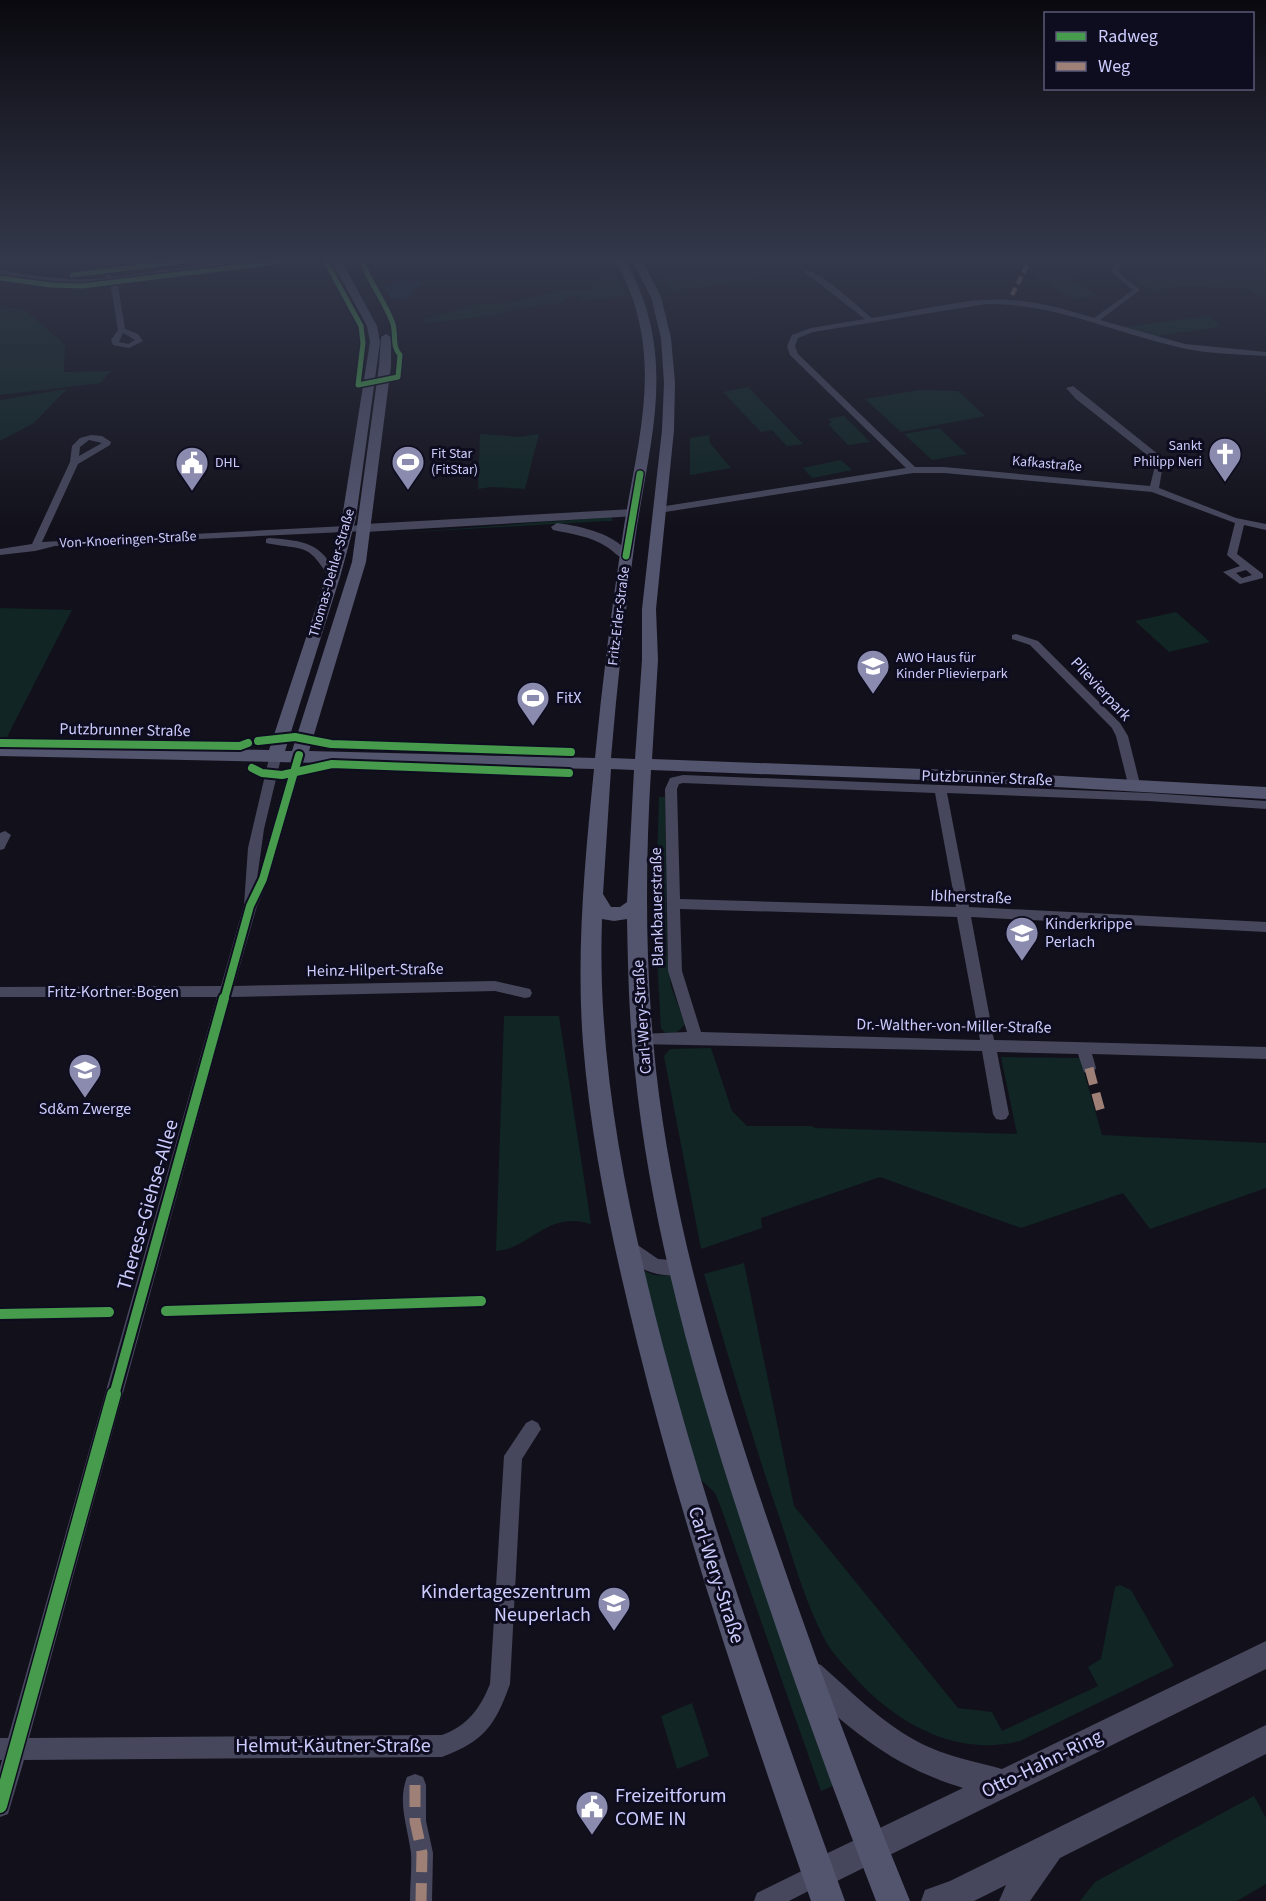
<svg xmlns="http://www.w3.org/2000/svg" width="1266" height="1901" viewBox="0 0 1266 1901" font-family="'Source Sans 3',sans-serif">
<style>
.green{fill:#102524}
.water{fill:#0d253e}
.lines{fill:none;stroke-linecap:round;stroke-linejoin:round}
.minor{fill:#46475c;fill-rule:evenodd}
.tertiary{fill:#46475c;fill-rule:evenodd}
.secondary{fill:#53546e;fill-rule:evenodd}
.quiet-far2{stroke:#9e8076;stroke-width:4.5;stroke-dasharray:8 4.5;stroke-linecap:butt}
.quiet-far1{stroke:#9e8076;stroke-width:9;stroke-dasharray:17 9;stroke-linecap:butt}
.quiet{stroke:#9e8076;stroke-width:11;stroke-dasharray:22 11;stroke-linecap:butt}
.cycleway-far4-casing{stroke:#0e0d1f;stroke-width:8}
.cycleway-far3-casing{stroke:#0e0d1f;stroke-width:10}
.cycleway-far2-casing{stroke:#0e0d1f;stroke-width:12}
.cycleway-far1-casing{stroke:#0e0d1f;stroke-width:14}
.cycleway-casing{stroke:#0e0d1f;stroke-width:17}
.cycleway-far4{stroke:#469c4c;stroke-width:5}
.cycleway-far3{stroke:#469c4c;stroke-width:7}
.cycleway-far2{stroke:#469c4c;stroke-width:8}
.cycleway-far1{stroke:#469c4c;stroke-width:10}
.cycleway{stroke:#469c4c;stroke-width:14}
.labels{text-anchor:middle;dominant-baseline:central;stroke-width:6;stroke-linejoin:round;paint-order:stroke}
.far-poi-label{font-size:14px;fill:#ccccfe;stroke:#0e0d1f;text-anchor:start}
.far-street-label{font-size:14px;fill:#ccccfe;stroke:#0e0d1f}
.street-label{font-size:16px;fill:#ccccfe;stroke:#0e0d1f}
.poi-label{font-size:16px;fill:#ccccfe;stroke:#0e0d1f;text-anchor:start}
.near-street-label{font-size:20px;fill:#ccccfe;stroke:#0e0d1f}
.near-poi-label{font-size:20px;fill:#ccccfe;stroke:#0e0d1f;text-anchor:end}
</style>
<rect width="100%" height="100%" fill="#12111b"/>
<!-- green -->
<path class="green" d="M601 260H609L626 294 624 296 581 300 582 297H567L565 302 518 308 491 316 426 323 423 320 478 304 510 303 561 290H592V284L602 276 605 269Z
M647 260H808L814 266 793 269 798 274 671 291 654 263H649Z
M1043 260H1065L1071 264 1063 266 1072 272 1067 273 1076 279 1072 280 1097 296 1073 299 1035 276Z
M1132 260H1266V299L1246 289 1183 286 1152 291 1127 275Z
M0 306 25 310 65 345 64 372 112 371 106 376 101 383 0 395Z
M1208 316 1219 324 1218 327 1157 336 1124 327Z
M748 387 803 444 787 446 772 430 761 432 723 392Z
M67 389 34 423 0 441V400Z
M919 390 958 391 985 416 901 432 865 399Z
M844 416 870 442 848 445 828 424 832 422 827 419Z
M939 428 967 454 932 460 904 434Z
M480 434 519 437 539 434 525 489 491 487 478 489Z
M709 435 710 443 731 468 690 475V438Z
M841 460 852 470 812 478 803 468Z
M612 517V521H606L399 533Z
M0 608 72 610 7 737H0Z
M1176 612 1210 642 1169 652 1135 621Z
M659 797H665L667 955 671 986 685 1024C679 1031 675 1035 666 1034L661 1028 655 924Z
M504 1016H559L591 1224C547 1210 530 1249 496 1251Z
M711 1048 732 1111 747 1126H811L816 1128 1017 1134 1001 1057 1080 1058 1102 1135 1266 1143V1188L1150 1229 1123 1193 1021 1228 880 1177 761 1218 762 1228 701 1249 664 1056 670 1049Z
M744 1263 794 1506 958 1708 992 1712 1002 1731 1098 1686 1088 1667 1101 1659 1115 1587 1120 1585 1131 1590 1174 1666 1020 1741C954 1758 892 1721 850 1672 840 1661 829 1649 823 1636 805 1601 794 1562 782 1525 753 1442 729 1358 704 1274Z
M642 1270 654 1275 673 1276 835 1785 821 1791 720 1505 715 1493 696 1475Z
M692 1703 709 1756 677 1769 661 1716Z
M1254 1796 1266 1818V1884L1237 1901H1080L1095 1882Z"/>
<!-- water -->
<path class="water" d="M400 280 421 282 423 285 411 290 413 294 405 298 408 299H392L382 285 387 284 391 291 393 290 390 284Z"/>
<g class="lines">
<!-- minor -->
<path class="minor" d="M240 260H262L117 280 125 329 138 334 143 341 129 348 113 345 111 340 118 330 110 281 65 284 0 274V270C36 276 70 282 107 278L105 275 108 273 114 277ZM123 333 135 340 128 344 119 342Z
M1116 260H1123L1118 272 1140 290 1100 320 1185 344 1266 352V356C1235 354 1204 354 1174 346 1111 331 1052 303 986 304L813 332 798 338 795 346 798 354 915 467H944L1150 486 1156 462 1076 399 1066 388 1073 386 1164 459 1159 488 1236 518 1266 524V530L1244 525 1237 554 1263 574V578L1240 584 1223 572 1240 566 1227 555 1235 523 1152 492 944 473H913L659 513 654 510 659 507 906 468 790 355 787 346 792 335 811 328 865 319 804 272V270C820 270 858 307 872 318 912 312 969 297 1009 300 1038 301 1066 309 1094 318L1133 290 1111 272ZM1246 570 1252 575 1242 578 1236 573Z
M91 435 102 436 111 442 110 445 78 464 42 542 365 525 370 528 365 531 55 546 35 551 0 555V549L32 544 70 462 72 446 80 438ZM89 440 102 443 79 456 80 447Z
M269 538C305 541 321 542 338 577L330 579C307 541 305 551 266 543V539Z
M1016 634 1038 641 1120 723 1128 736 1140 784 1138 787H1130L1128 784 1116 736 1112 728 1030 645 1012 639V635Z
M276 750 282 754 264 829 257 879 293 755 299 751 305 755 269 879 257 906 234 986 495 981 530 989 532 993 530 997 525 998 495 991 231 997 29 1738 442 1735C467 1726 480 1709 490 1684L504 1456 526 1423 532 1420 538 1423 541 1429 522 1459 510 1684C495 1726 484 1741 442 1757L24 1760 8 1814 0 1817V1767L2 1760H0V1738H8L217 997H0V987L221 986 244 905 248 848 270 754Z
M683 775 1149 793 1266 801V809L1149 801 947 793 969 907 1266 922V932L971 917 994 1040 1266 1047V1059L1092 1054 1096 1068 1094 1072 1089 1074 1084 1072 1078 1054 997 1052 1009 1114 1006 1119 1001 1120 996 1119 993 1114 982 1051 636 1044 634 1040 636 1036 641 1034 687 1032 668 971 665 789 670 778ZM683 783 935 793 956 907 680 899 677 789 679 784ZM680 909 957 917 980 1040 701 1032 682 971Z
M5 831 11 835 4 849 0 850V833Z
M629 1239 658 1259 685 1261 687 1267 685 1273C663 1281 630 1269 621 1247L623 1242Z
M415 1774 423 1777 426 1785V1821L433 1853 432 1901H410C410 1885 412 1868 411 1853 408 1828 397 1802 407 1777Z
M818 1863 826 1866 829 1874 826 1882 789 1901H754L757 1893Z"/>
<!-- tertiary -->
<path class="tertiary" d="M633 509 637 510V516L365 532 359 528 365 524Z
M557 523C584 527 614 533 632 556L631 559C620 561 615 552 607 547 590 536 572 534 553 530L551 527Z
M1266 1641V1669L829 1885 818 1889 807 1885 803 1874 807 1863 963 1788C892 1766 855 1733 801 1685L797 1675 801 1665 811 1661 821 1665C855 1695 889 1730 931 1748 954 1758 978 1762 1002 1769Z
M1266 1725V1754L1060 1858 1030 1901H999L1006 1885 974 1901H921L925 1890 950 1881Z"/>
<!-- secondary -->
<path class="secondary" d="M331 260H341L377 326 380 342 356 518 340 577 285 751H292L352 562 379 366 381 337 386 334 391 337V366L366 562 309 751 595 758C602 685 611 612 622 540 636 440 669 356 615 260H625C680 356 649 440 635 540 625 613 617 685 611 758L635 759 642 660V609L662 430 664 383 661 338 651 297 632 260H642L661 297 671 338 675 383 674 430 656 609 658 660 652 759 950 770 1266 787V799L950 781 651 770C645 871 645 970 656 1070 673 1222 717 1371 766 1515 810 1645 858 1774 910 1901H876C828 1777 783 1652 742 1525 694 1378 651 1227 635 1072 629 1021 628 970 627 919L614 921 602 919C597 1064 626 1203 662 1342 712 1532 778 1717 845 1901H811C747 1717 684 1532 637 1342 613 1244 591 1145 583 1043 576 952 585 859 594 769L0 756V746L269 750 326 577 342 518 370 342 367 326ZM611 769 634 770 627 902 620 907H611L603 894Z"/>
<!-- quiet-far2 -->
<path class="quiet-far2" d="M1012 295 1030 260"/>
<!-- quiet-far1 -->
<path class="quiet-far1" d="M1089 1068 1101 1112"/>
<!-- quiet -->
<path class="quiet" d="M415 1785V1821L422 1853 421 1901"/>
<!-- cycleway-far4 casing -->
<g class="cycleway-far4-casing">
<path id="cycleway-far4" d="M325 260 361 326 363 343 358 385 398 377 400 355C392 347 396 334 393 324 385 301 369 283 362 260
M72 275 194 260
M0 278 51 285 82 286 292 260"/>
</g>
<!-- cycleway-far3 casing -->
<g class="cycleway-far3-casing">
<path id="cycleway-far3" d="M626 556 640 474"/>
</g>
<!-- cycleway-far2 casing -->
<g class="cycleway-far2-casing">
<path id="cycleway-far2" d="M258 741 295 737 331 744 571 752
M0 743 240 746 248 743
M252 768 262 773 282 775 332 764 569 773
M224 1000 250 906 263 879 299 755"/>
</g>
<!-- cycleway-far1 casing -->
<g class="cycleway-far1-casing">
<path id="cycleway-far1" d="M166 1311 481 1301
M0 1314 109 1312
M114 1395 224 998"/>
</g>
<!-- cycleway casing -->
<g class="cycleway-casing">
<path id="cycleway" d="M0 1806 114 1394"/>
</g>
<!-- cycleway-far4 -->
<use href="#cycleway-far4" class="cycleway-far4"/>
<!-- cycleway-far3 -->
<use href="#cycleway-far3" class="cycleway-far3"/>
<!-- cycleway-far2 -->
<use href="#cycleway-far2" class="cycleway-far2"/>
<!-- cycleway-far1 -->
<use href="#cycleway-far1" class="cycleway-far1"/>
<!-- cycleway -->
<use href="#cycleway" class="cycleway"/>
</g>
<!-- sky -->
<linearGradient id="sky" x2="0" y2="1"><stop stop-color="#0a090f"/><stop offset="0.49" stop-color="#33384a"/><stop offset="1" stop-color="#33384a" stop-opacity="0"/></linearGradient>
<rect width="1266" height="527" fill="url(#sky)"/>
<!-- icons -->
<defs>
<g id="church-pin" transform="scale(1.725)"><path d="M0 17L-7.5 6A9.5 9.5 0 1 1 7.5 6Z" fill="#8b8baf" stroke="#0e0d1f"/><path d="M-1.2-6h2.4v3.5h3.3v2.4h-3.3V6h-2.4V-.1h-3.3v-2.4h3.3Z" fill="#fff"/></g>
<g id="stadium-pin" transform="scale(1.725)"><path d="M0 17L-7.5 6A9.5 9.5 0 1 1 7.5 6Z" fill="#8b8baf" stroke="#0e0d1f"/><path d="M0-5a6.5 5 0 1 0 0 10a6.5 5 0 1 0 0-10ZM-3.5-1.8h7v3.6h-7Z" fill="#fff"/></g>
<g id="civic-pin" transform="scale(1.725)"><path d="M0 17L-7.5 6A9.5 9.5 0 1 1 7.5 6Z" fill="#8b8baf" stroke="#0e0d1f"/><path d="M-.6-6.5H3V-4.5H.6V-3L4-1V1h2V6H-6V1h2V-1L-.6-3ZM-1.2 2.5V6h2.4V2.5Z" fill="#fff"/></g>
<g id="school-pin" transform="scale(1.725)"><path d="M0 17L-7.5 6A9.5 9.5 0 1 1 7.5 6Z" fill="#8b8baf" stroke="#0e0d1f"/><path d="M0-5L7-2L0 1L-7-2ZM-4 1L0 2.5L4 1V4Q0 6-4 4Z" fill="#fff"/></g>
</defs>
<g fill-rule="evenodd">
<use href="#church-pin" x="1225" y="454"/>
<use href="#stadium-pin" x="408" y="462"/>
<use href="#civic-pin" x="192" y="463"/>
<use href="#school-pin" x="873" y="666"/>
<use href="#stadium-pin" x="533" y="698"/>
<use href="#school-pin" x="1022" y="933"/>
<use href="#school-pin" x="85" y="1070"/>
<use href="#school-pin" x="614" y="1603"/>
<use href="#civic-pin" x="592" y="1807"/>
</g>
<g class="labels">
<!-- far-poi labels -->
<g class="far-poi-label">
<text x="1202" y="446" text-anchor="end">Sankt<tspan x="1202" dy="16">Philipp Neri</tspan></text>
<text x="431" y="454">Fit Star<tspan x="431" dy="16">(FitStar)</tspan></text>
<text x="215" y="463">DHL</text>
<text x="896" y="658">AWO Haus für<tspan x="896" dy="16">Kinder Plievierpark</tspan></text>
</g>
<!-- far-street labels -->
<g class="far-street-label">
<text transform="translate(1047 464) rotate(5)">Kafkastraße</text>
<text transform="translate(128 540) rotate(-3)">Von-Knoeringen-Straße</text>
<text transform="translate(332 573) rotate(-74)">Thomas-Dehler-Straße</text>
<text transform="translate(619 616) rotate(-83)">Fritz-Erler-Straße</text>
</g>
<!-- street labels -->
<g class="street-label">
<text transform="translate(1101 689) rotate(47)">Plievierpark</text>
<text transform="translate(125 730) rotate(1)">Putzbrunner Straße</text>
<text transform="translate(987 778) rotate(2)">Putzbrunner Straße</text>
<text transform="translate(971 897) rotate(2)">Iblherstraße</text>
<text transform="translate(657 907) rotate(-91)">Blankbauerstraße</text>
<text transform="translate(375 970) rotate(-1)">Heinz-Hilpert-Straße</text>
<text x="113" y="992">Fritz-Kortner-Bogen</text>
<text transform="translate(642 1017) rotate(-94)">Carl-Wery-Straße</text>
<text transform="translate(954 1026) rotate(1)">Dr.-Walther-von-Miller-Straße</text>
</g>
<!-- poi labels -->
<g class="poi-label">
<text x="556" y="698">FitX</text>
<text x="1045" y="924">Kinderkrippe<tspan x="1045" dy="18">Perlach</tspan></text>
<text x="85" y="1109" text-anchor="middle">Sd&amp;m Zwerge</text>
</g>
<!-- near-street labels -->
<g class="near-street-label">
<text transform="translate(148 1205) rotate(-74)">Therese-Giehse-Allee</text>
<text transform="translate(716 1575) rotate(72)">Carl-Wery-Straße</text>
<text x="333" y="1746">Helmut-Käutner-Straße</text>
<text transform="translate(1042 1764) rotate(-26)">Otto-Hahn-Ring</text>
</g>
<!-- near-poi labels -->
<g class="near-poi-label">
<text x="591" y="1592">Kindertageszentrum<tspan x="591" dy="23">Neuperlach</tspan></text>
<text x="615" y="1796" text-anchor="start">Freizeitforum<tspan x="615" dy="23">COME IN</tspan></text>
</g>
</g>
<!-- legend -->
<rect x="1044" y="12" width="210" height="78" fill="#0e0d1f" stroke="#5a5978" stroke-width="1.5"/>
<rect x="1056" y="32" width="30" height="9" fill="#469c4c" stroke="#5a5978" stroke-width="1.5"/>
<text x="1098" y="42" font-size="18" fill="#ccccfe">Radweg</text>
<rect x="1056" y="62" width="30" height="9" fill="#9e8076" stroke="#5a5978" stroke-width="1.5"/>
<text x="1098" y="72" font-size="18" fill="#ccccfe">Weg</text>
</svg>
